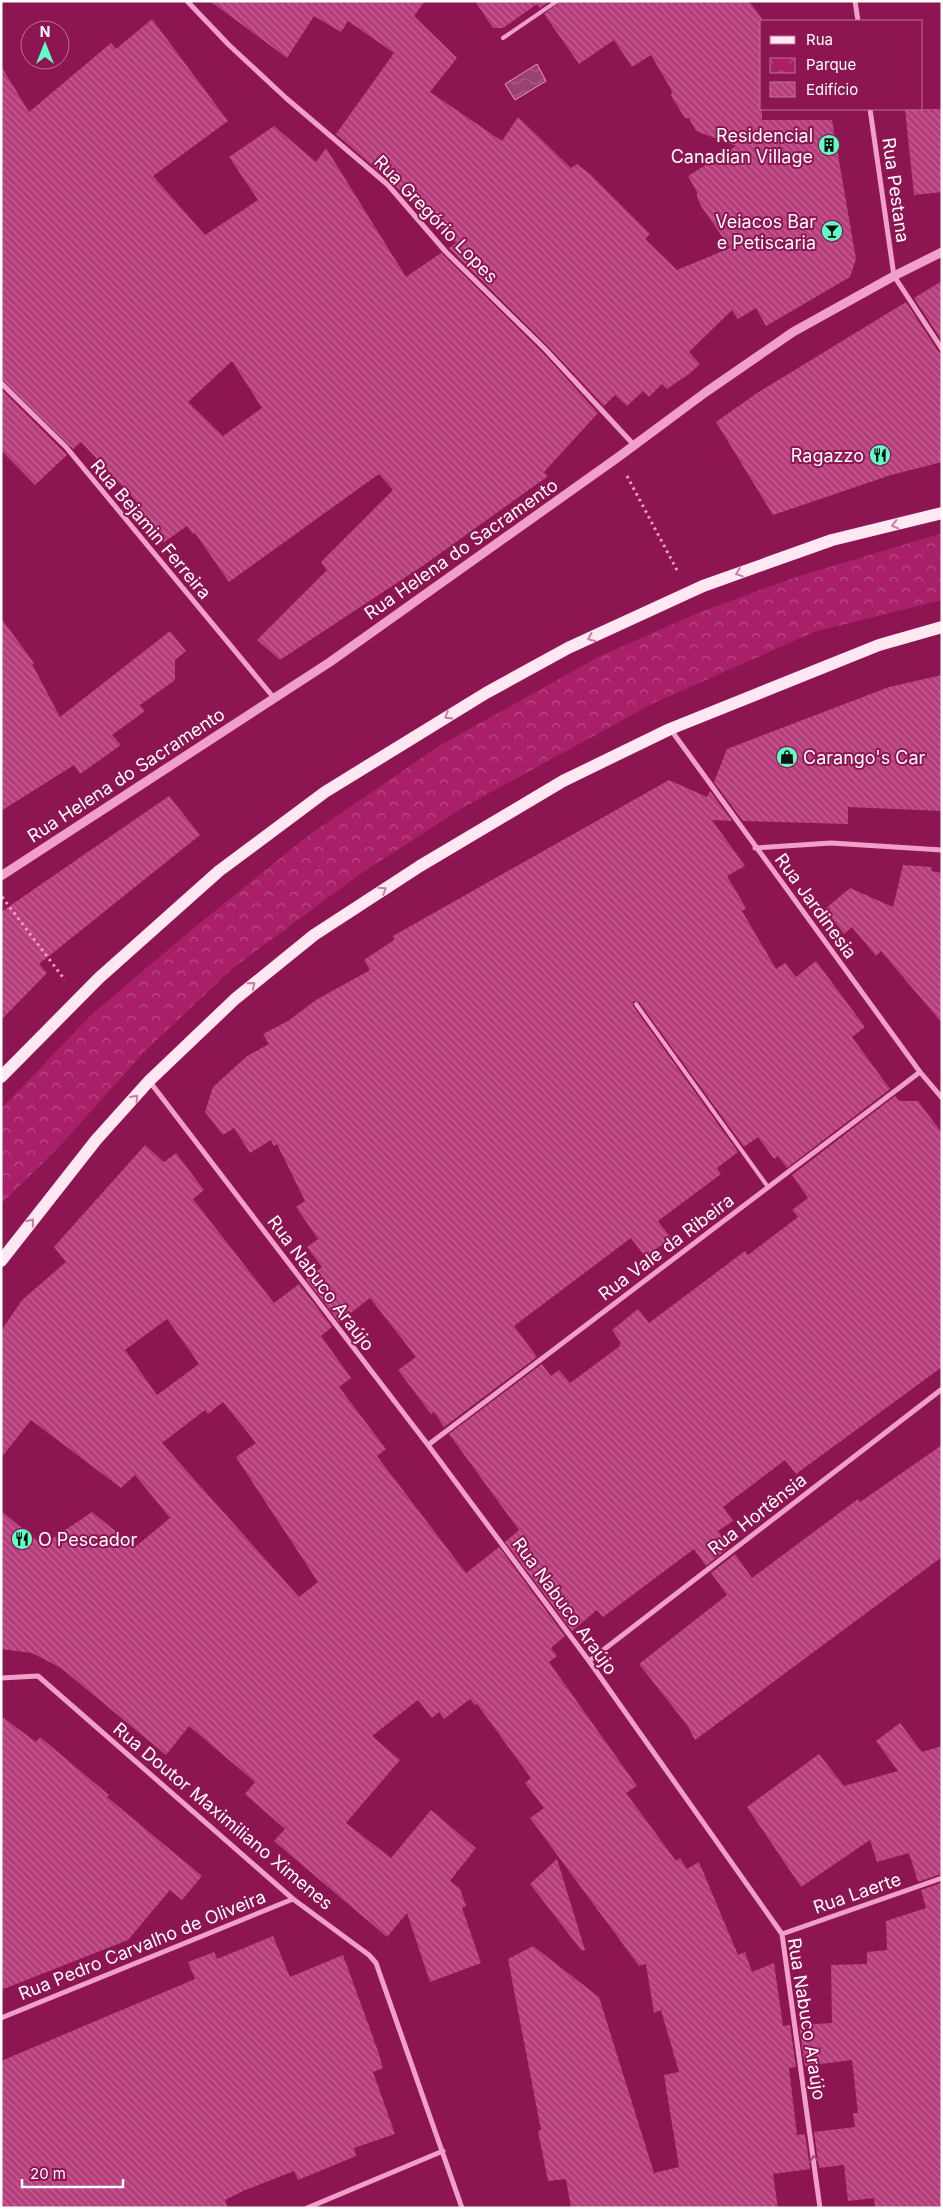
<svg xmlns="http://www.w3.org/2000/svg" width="943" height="2209" viewBox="0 0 943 2209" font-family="Inter,sans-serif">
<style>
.park{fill:url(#park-crowns)}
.water{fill:url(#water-waves);stroke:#f391c5}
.building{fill:url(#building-back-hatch);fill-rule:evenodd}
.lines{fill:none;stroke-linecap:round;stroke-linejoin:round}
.path{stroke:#f09fc9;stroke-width:3;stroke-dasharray:2.5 4;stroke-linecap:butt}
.service{stroke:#f09fc9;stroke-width:4}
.minor{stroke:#f09fc9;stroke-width:5}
.tertiary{stroke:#f09fc9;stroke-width:9}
.primary{stroke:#ffe8f2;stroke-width:12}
.oneway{stroke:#c67ea2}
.oneway2{stroke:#b0457c}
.labels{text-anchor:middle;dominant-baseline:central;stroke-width:4;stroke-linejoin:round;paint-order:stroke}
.poi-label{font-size:18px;fill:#fff;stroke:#8d1552;text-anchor:end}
.street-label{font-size:18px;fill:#fff;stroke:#8d1552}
</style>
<defs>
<pattern id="park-crowns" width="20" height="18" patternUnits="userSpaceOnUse" patternTransform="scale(1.25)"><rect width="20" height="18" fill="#a92068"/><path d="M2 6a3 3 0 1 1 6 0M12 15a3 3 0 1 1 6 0" fill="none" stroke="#ba4d86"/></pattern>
<pattern id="water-waves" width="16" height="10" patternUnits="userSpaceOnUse" patternTransform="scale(1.25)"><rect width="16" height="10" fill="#9a426f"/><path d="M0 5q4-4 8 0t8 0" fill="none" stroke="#a95e85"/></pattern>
<pattern id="building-back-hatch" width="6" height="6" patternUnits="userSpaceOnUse" patternTransform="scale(1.25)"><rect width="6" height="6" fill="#b63d7c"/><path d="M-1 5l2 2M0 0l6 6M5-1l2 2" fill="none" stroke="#c56496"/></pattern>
</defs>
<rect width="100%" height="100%" fill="#8d1552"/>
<!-- park -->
<path class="park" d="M942 533V600L814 632 654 703 464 807 363 872 233 968 145 1051 59 1147 1 1204V1109L91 1015 196 926 309 835 439 746 600 656 700 612 790 579Z"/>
<!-- water -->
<path class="water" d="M537 64 546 81 515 100 505 84Z"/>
<!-- building -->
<path class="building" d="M210 1H425L414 16 457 58 430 92 502 141 518 117 571 168 577 164 591 175 650 234 645 239 677 270 730 248 701 206 697 197V192L688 176 736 146 696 131 689 118H685L671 96 672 91 651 55 632 67 614 40 579 64 544 14 561 1H749L762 19V120H832L856 259 850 277 766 326 756 308 738 319 732 310 689 352 700 364 689 374 667 389 662 384 649 397 643 391 627 406 615 395 604 406 548 346 449 248 456 243 391 182 336 134 394 53 348 21 341 32 314 16 287 58Z
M475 1H550L540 8 537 4 503 28H493Z
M152 19 228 121 153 176 205 235 258 200 229 157 274 126 316 162 326 148 406 277 441 253 542 352 598 413 544 472 548 476 424 565 280 660 257 640 327 570 321 562 393 490 379 474 229 582 195 533 193 534 187 526 163 543 134 506 138 503 81 442 73 449 1 379V66L29 112 111 43 116 49ZM232 361 262 408 223 436 188 402Z
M905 109H942V192L914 195Z
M942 281V341L914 298Z
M906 302 938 351 942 353V462L891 475 773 515 716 422 757 393Z
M1 389 67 455 35 485 1 450Z
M1 618 34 663 32 664 60 717 170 631 186 651 175 660V680L140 705 145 711 112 735 121 745 80 774 74 765 1 811Z
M942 675V811L848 807V824L743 821 714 782 727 749 889 687Z
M669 780 707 797 710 791 732 821 712 820 745 866 727 876 746 908 742 911 776 969 785 963 796 977 816 961 865 1027 852 1037 890 1089 787 1168 778 1156 774 1159 758 1137 744 1147 639 1002 633 1001V1006L738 1152 717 1168 721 1174 658 1221 671 1238 645 1257 631 1238 514 1326 537 1357 444 1427 434 1412 431 1414 398 1370 416 1357 370 1298 339 1322 306 1279 322 1267 307 1247 318 1239 296 1207 305 1201 277 1144 274 1146 271 1140 250 1153 234 1128 223 1135 205 1112 213 1087 247 1056 269 1044 263 1034 288 1021 316 1000 370 970 364 960 394 940 393 936Z
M169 796 200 835 39 964 47 973 1 1020V912Z
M903 865 932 867 931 871 942 873V1023L881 951 876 956 852 927 844 934 825 909 850 888 893 907Z
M895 1096 899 1101H918L942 1133V1367L796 1474 785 1460 723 1507 733 1521 718 1531 729 1547 706 1566 694 1549 603 1617 597 1610 572 1631 505 1542 519 1530 449 1434 542 1364 551 1376 559 1370 570 1383 620 1346 619 1344 621 1343 612 1330 638 1309 649 1323 745 1251 748 1255 798 1217 792 1210 808 1198 792 1175Z
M145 1145 164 1162 176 1153 204 1190 193 1199 274 1303 299 1284 332 1327 321 1336 351 1378 339 1387 386 1449 377 1456 466 1573 499 1547 565 1636 551 1648 557 1656 549 1662 637 1786 626 1793 676 1861 680 1858 687 1869 699 1862 738 1955 745 1952 752 1972 774 1963 783 2026 790 2025 796 2067 789 2068 797 2135 805 2134 810 2169 773 2174 778 2208H571L566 2179 548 2181 538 2131 541 2130 508 1959 533 1946 599 1997 654 2173 679 2167 664 2075 679 2072 661 2010 654 2013 646 1964 639 1966 530 1818 544 1808 525 1783 531 1778 477 1704 475 1705 470 1699 444 1719 439 1712 432 1718 418 1700 372 1736 400 1760 346 1823 391 1858 431 1810 476 1848 450 1881 460 1889 466 1906 462 1908 481 1963 430 1982 407 1913 387 1937 274 1841 285 1829 245 1794 255 1782 189 1726 166 1755 61 1668 32 1653 1 1649V1511L43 1545 92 1512 135 1547 170 1518 135 1475 121 1488 31 1420 1 1458V1331L22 1300 66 1262 54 1247ZM167 1319 199 1364 157 1395 125 1350ZM223 1402 256 1443 236 1457 318 1582 299 1597 162 1443 205 1410 208 1414Z
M942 1445V1557L695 1740 687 1725 639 1664 727 1595 711 1573 735 1554 752 1578 858 1499 860 1502Z
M1 1716 36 1742 40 1737 109 1795 107 1797 202 1876 182 1900 170 1890 128 1940 1 1990Z
M900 1723 922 1752 942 1746 941 1874 918 1882 909 1853 877 1862 870 1840 801 1887 747 1807 819 1754 844 1786 898 1771 876 1741Z
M557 1859 585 1950 582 1951 530 1884Z
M941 1883 942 2208H875L874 2198 848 2201 844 2165 819 2168 814 2132 855 2127 853 2113H858L852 2060 805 2066 799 2025 832 2023 831 1965 867 1964V1952L887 1950 886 1921 926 1908 921 1890Z
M273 1936 290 1977 343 1955 378 2051 383 2068 373 2072 395 2134 354 2148 356 2156 298 2180 294 2171 243 2191 225 2200 228 2208H1V2061L195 1979 188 1962 214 1952 217 1959Z"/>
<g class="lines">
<!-- path -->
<path class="path" d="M627 476 678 572
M2 897 65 980"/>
<!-- service -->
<path class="service" d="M503 38 557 1
M636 1004 768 1187"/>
<!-- minor -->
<path class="minor" d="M187 1 229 45 286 98 388 185 446 252 545 349 634 445
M855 1 858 21
M870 109 894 276 942 349
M1 383 66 447 274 698
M671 730 920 1072 942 1098
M755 848 831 843 942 850
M150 1082 428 1445 589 1661 782 1934 820 2208
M428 1445 920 1072
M589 1661 942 1389
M1 1678 38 1676 293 1899 369 1955 376 1963 462 2208
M782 1934 942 1878
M1 2018 293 1899
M307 2208 443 2151"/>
<!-- tertiary -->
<path class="tertiary" d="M1 876 330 662 617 458 706 392 793 332 894 276 942 252"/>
<!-- primary -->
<path class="primary" d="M1 1077 99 978 219 871 325 792 486 693 568 648 703 586 832 540 942 513
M1 1261 96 1140 149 1081 235 999 314 935 420 866 563 781 670 729 879 645 942 627"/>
</g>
<!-- one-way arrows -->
<defs><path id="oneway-chevron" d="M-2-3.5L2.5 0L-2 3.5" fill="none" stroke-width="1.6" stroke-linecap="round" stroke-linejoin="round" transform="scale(1.25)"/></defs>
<g class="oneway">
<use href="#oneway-chevron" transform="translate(895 525) rotate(166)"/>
<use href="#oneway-chevron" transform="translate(739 573) rotate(161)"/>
<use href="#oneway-chevron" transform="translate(591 638) rotate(156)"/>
<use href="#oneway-chevron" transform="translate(448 716) rotate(148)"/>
<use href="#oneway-chevron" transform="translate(383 890) rotate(-33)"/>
<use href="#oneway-chevron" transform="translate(252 985) rotate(-39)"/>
<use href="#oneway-chevron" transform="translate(135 1098) rotate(-48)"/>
<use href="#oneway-chevron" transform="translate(31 1222) rotate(-51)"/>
</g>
<use class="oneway2" href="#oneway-chevron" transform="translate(814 2159) rotate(-98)"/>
<!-- icons -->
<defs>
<g id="building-disc" transform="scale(1.125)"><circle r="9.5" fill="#5effc5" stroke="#8d1552"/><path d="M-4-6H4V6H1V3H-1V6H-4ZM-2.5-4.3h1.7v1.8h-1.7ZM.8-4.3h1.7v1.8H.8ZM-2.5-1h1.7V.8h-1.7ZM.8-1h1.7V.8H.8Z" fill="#111"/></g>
<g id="bar-disc" transform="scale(1.125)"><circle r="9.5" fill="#5effc5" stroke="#8d1552"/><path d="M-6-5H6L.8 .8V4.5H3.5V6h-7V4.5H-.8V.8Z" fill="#111"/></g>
<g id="restaurant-disc" transform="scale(1.125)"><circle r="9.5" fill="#5effc5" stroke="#8d1552"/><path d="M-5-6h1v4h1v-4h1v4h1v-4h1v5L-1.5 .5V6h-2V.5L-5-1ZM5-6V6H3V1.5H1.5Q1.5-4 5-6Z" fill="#111"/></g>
<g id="shop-disc" transform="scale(1.125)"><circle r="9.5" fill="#5effc5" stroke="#8d1552"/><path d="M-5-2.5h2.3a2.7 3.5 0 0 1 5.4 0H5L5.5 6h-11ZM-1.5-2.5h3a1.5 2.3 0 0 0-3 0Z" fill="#111"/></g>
</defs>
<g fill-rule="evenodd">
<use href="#building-disc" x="829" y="145"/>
<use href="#bar-disc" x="832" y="231"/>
<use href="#restaurant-disc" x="880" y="455"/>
<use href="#shop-disc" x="787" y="757"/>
<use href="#restaurant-disc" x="22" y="1539"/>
</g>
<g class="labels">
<!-- poi labels -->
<g class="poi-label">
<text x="813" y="135">Residencial<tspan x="813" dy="21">Canadian Village</tspan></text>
<text x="816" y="221">Veiacos Bar<tspan x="816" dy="21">e Petiscaria</tspan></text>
<text x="864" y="455">Ragazzo</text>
<text x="803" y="757" text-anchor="start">Carango's Car</text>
<text x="38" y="1539" text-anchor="start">O Pescador</text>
</g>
<!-- street labels -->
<g class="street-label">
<text transform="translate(896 190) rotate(82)">Rua Pestana</text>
<text transform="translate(436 219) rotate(46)">Rua Gregório Lopes</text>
<text transform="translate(151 529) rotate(50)">Rua Bejamin Ferreira</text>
<text transform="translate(461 549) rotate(-35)">Rua Helena do Sacramento</text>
<text transform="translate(126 775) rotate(-33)">Rua Helena do Sacramento</text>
<text transform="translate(816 906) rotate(54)">Rua Jardinesia</text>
<text transform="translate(666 1247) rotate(-37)">Rua Vale da Ribeira</text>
<text transform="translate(321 1283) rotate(53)">Rua Nabuco Araújo</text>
<text transform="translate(757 1514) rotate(-38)">Rua Hortênsia</text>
<text transform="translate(565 1606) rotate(54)">Rua Nabuco Araújo</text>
<text transform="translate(223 1816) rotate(40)">Rua Doutor Maximiliano Ximenes</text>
<text transform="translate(857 1893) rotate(-19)">Rua Laerte</text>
<text transform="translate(142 1945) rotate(-22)">Rua Pedro Carvalho de Oliveira</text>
<text transform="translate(807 2019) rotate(81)">Rua Nabuco Araújo</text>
</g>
</g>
<!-- border -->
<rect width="943" height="2209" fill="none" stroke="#ffffff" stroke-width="5"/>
<!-- legend -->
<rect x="760" y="20" width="162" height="90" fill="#8d1552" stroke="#bb7397"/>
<rect x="770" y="36" width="25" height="8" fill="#ffe8f2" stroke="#bb7397"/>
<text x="806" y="45" font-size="15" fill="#ffffff">Rua</text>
<rect x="770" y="58" width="25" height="15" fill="url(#park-crowns)" stroke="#bb7397"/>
<text x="806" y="70" font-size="15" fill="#ffffff">Parque</text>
<rect x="770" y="82" width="25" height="15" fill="url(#building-back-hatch)" stroke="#bb7397"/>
<text x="806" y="95" font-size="15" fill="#ffffff">Edifício</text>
<!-- north arrow -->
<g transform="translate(45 45)"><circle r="24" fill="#8d1552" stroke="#bb7397"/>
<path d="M0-4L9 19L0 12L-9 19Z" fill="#5effc5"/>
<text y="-8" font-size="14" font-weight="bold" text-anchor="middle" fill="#ffffff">N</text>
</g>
<!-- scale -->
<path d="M22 2179v8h101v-8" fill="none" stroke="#ffffff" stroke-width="2.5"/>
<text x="30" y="2179" font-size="15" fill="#ffffff" stroke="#8d1552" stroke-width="4" paint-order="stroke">20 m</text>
</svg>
